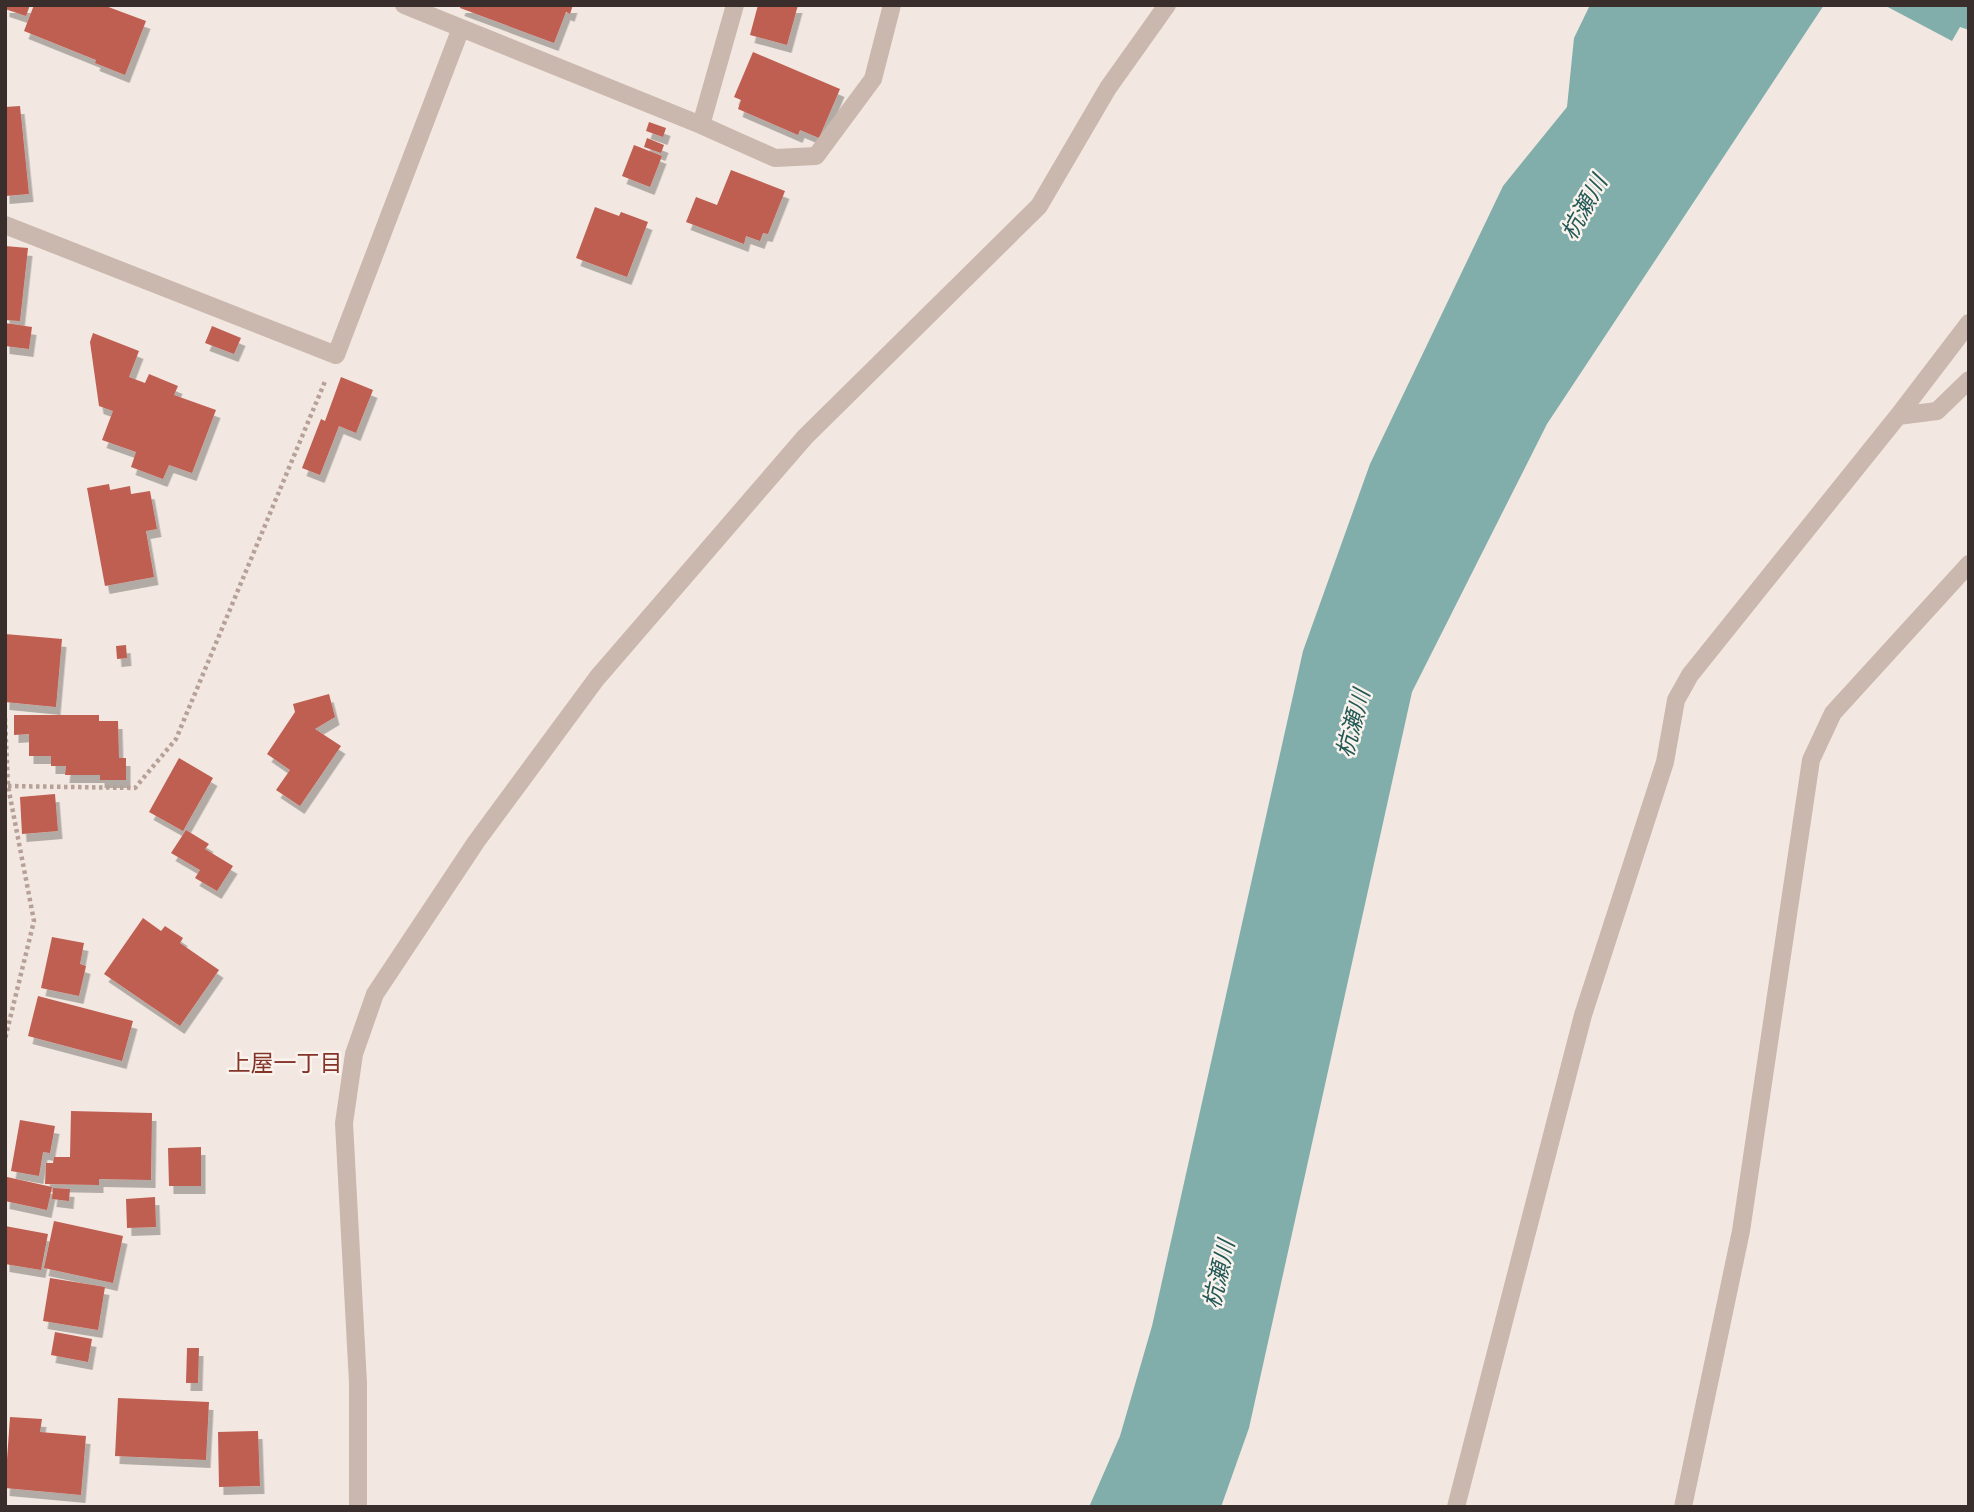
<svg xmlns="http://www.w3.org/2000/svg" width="1974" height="1512" viewBox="0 0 1974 1512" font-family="'Golos Text','Noto Sans JP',sans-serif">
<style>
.water{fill:#81aeaa}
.building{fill:#bf5e51;filter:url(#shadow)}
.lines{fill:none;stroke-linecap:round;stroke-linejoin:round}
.path{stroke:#b6a097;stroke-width:4.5;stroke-dasharray:3.5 3.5;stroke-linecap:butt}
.minor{stroke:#cab7ad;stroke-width:18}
.labels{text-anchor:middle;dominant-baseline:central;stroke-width:5;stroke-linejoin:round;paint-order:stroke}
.water-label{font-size:23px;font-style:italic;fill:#225855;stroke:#faf2ed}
.neighbourhood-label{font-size:23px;fill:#833328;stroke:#faf2ed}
</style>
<defs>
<filter id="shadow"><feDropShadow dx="4.5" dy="8" stdDeviation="0" flood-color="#0004"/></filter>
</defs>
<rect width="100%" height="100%" fill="#f2e8e1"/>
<!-- water -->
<path class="water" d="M1590 5H1824L1547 424 1412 692 1249 1428 1221 1507H1089L1120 1436 1152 1326 1303 651 1370 464 1503 186 1567 107 1574 38Z
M1884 5H1969V30L1960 27 1952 41Z"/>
<!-- building -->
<path class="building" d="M5 5H30L26 16 5 9Z
M34 5H103L146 21 125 75 95 63 96 60 24 31Z
M461 5H573L570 14 566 12 554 43 460 8Z
M758 5H798L787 45 750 35Z
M753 52 840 89 819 138 800 130 798 135 738 109 741 100 734 97Z
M20 106 29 194 5 196V107Z
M649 122 666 128 663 137 646 131Z
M647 138 664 145 661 153 644 147Z
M634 145 662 156 650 187 622 176Z
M731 170 785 191 768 234 763 233 760 241 746 236 744 244 686 222 696 197 717 205Z
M595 207 619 216 621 212 648 222 627 277 576 258Z
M5 246 28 248 20 321 5 320Z
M5 323 32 327 29 349 5 346Z
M212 326 241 338 234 354 205 343Z
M93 333 139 351 129 377 145 383 149 374 178 386 174 395 216 410 192 473 169 465 163 479 131 467 136 452 102 440 113 411 99 406 90 342Z
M341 377 373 390 356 433 339 426 320 475 302 468 321 419 325 421Z
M109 484 110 490 130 486 131 494 150 491 157 529 146 531 154 577 105 586 87 488Z
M5 634 62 639 56 707 5 702Z
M126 645 127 658 117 659 116 646Z
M329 694 335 717 315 729 341 746 300 806 276 790 290 770 267 754 295 712 293 704Z
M14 715H99V721H118L119 758H126V780H100V775H65L66 766H51V756H29V734L14 735Z
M179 758 213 778 183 831 149 812Z
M55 794 58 831 22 834 20 797Z
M186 830 209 844 205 849 233 866 217 891 195 878 200 870 171 853Z
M143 918 161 931 165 926 183 938 180 943 219 970 180 1026 104 974Z
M52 937 84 943 80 964 86 966 79 996 41 988Z
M38 996 133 1021 122 1061 28 1036Z
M71 1111 152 1113 151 1180 99 1179V1185L45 1184 46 1163H53L54 1157H70Z
M20 1120 55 1126 50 1153 43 1152 39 1176 11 1171Z
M201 1147V1186H169L168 1148Z
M7 1177 52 1187 47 1210 5 1201Z
M53 1188 70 1189 69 1201 52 1199Z
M155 1197 156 1227 127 1228 126 1199Z
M54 1221 123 1236 113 1283 44 1268Z
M5 1226 48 1234 41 1270 5 1264Z
M50 1278 105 1287 98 1330 43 1321Z
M55 1332 92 1339 88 1362 51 1355Z
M187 1348H199L198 1383H186Z
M118 1398 209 1402 206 1460 115 1456Z
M10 1417 42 1419 40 1432 86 1436 81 1495 5 1488Z
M258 1431 260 1486 219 1487 218 1432Z"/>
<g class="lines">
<!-- path -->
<path class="path" d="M5 718 8 786 34 921 5 1039
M8 786 135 788 176 739 326 379"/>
<!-- minor -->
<path class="minor" d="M404 5 701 125 735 5
M701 125 775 158 816 156 873 79 892 5
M5 225 336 355 461 28
M1898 416 1937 411 1969 380
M358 1507V1383L344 1123 354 1054 375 994 476 842 597 678 805 437 1039 206 1108 88 1167 5
M1456 1507 1583 1015 1665 762 1676 700 1690 675 1898 416 1969 323
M1683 1507 1741 1231 1811 760 1833 713 1969 564"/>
</g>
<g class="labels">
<!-- water labels -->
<g class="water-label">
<text transform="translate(1583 207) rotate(-61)">杭瀬川</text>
<text transform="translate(1352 723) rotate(-75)">杭瀬川</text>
<text transform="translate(1218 1274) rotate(-77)">杭瀬川</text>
</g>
<!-- neighbourhood labels -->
<g class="neighbourhood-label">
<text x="285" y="1062">上屋一丁目</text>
</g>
</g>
<!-- border -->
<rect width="1974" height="1512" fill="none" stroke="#392e2b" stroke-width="14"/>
</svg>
